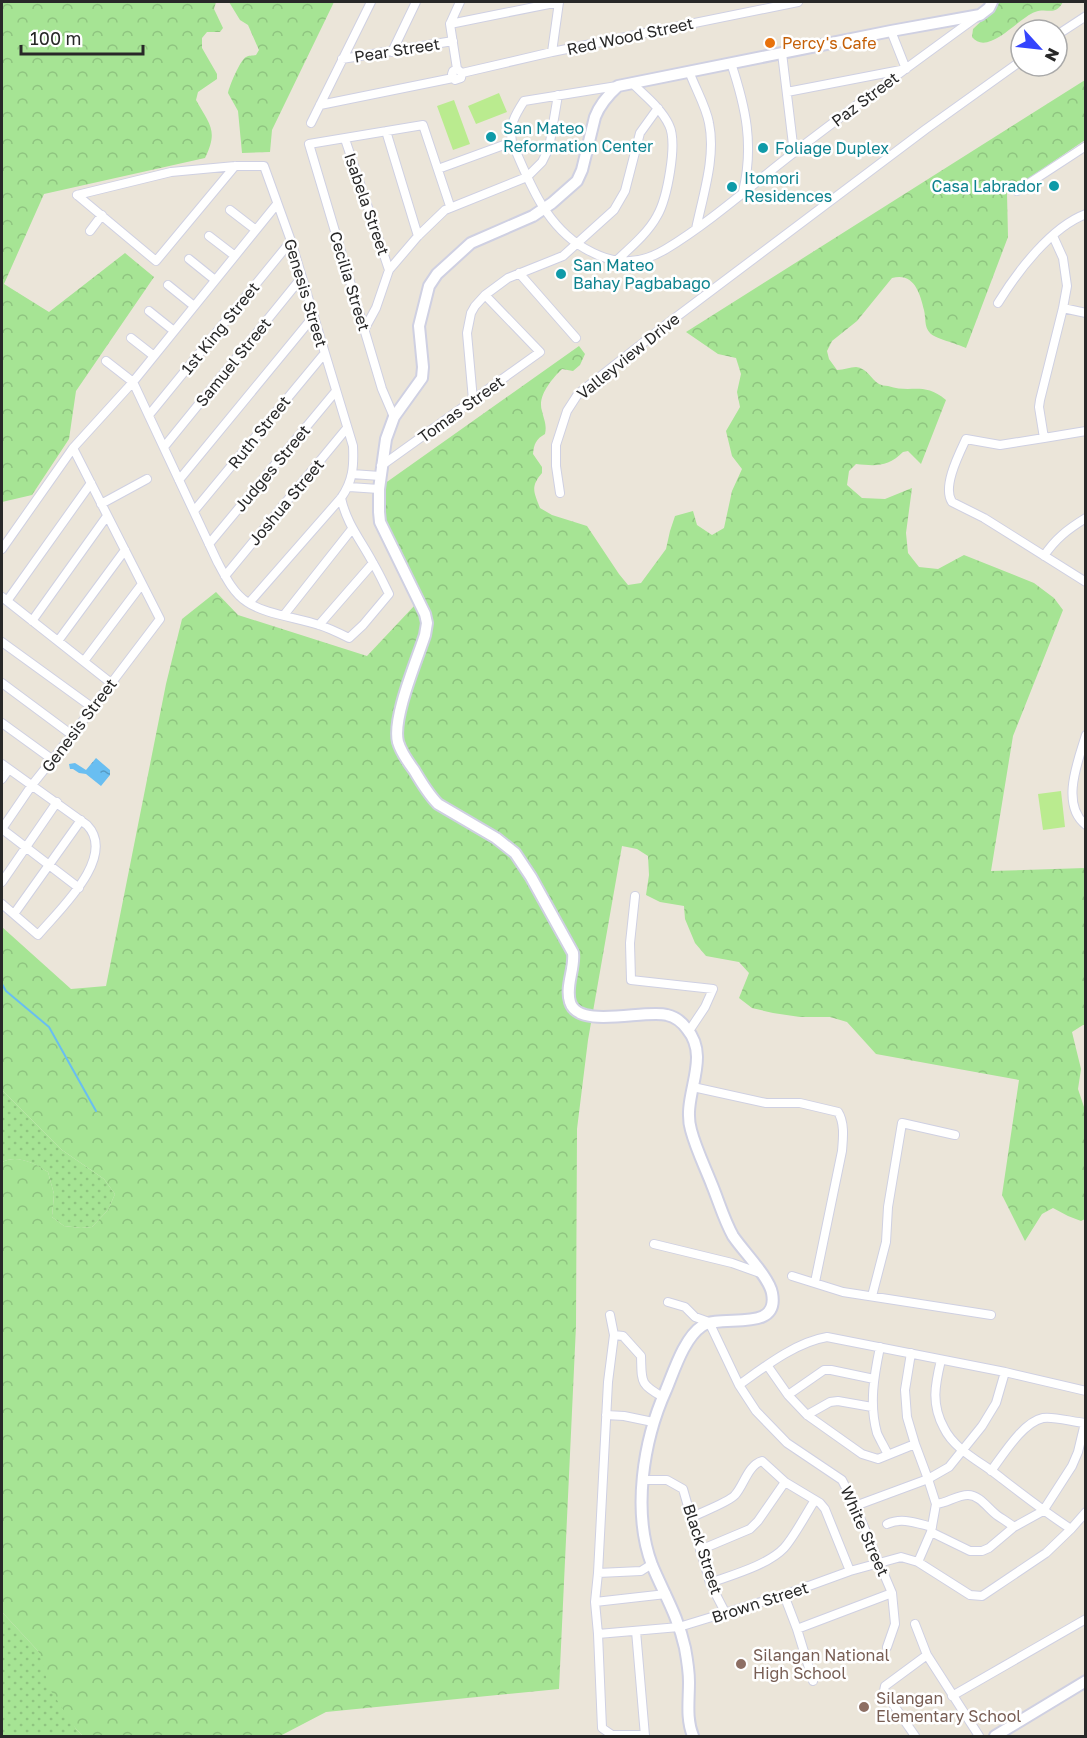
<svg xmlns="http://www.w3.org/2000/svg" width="1087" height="1738" viewBox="0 0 1087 1738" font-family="'Golos Text',sans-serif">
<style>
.grass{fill:url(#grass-dots)}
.forest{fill:url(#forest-crowns)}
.pitch{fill:#baeb8f}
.water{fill:url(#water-ripples)}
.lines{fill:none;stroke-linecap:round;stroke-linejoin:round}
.stream{stroke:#69bef1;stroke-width:2}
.minor-casing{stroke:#cfd0e2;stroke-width:10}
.tertiary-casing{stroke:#cfd0e2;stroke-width:14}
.minor{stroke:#fff;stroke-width:8}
.tertiary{stroke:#fff;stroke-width:10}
.food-dot{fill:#e8710a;stroke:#fff;stroke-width:2}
.culture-dot{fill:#0f9aa8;stroke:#fff;stroke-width:2}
.education-dot{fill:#8d6e63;stroke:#fff;stroke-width:2}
.labels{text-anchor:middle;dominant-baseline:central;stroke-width:5;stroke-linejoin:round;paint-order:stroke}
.street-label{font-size:16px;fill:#282828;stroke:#fff}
.food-label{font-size:16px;fill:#c56008;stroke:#fff;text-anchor:start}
.culture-label{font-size:16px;fill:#0d838f;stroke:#fff;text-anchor:start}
.education-label{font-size:16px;fill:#785e54;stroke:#fff;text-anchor:start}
</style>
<defs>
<pattern id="grass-dots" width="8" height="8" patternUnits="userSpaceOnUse" patternTransform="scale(1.5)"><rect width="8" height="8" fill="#a6e494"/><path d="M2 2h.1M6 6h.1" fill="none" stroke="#8fc480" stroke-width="1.8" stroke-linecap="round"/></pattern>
<pattern id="forest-crowns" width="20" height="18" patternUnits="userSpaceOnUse" patternTransform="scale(1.5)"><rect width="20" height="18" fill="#a6e494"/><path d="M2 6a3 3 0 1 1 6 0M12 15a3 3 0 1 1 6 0" fill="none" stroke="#8fc480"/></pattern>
<pattern id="water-ripples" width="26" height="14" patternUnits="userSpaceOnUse" patternTransform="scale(1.5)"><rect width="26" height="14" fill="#69bef1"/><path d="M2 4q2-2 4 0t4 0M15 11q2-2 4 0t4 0" fill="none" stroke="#569ac3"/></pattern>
</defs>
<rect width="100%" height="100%" fill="#ebe5d9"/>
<!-- grass -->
<path class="grass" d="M2 1090 62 1150 104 1179 115 1194 108 1210 92 1227 81 1228 64 1226 52 1217 54 1194 48 1172C34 1163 17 1154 2 1162Z
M2 1612 38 1651 76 1729 83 1736H2Z"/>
<!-- forest -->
<path class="forest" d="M2 2H216L214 9 223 28 220 32H207L202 38V48L217 74V79L198 92 196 100C209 124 219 130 205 158L44 194 4 284 49 312 125 253 154 277 76 391 69 439 32 495 2 502Z
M229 2H334L272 130 270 152 242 153 238 111 228 93C229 87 240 60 246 57 249 55 252 56 256 55L259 50 248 25 240 20Z
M997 2H1063C1055 17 1047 7 1035 12 1018 18 988 57 972 37L973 29 993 10Z
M1085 80V140L1007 193 1008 237 966 348C958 344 934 338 930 333 924 327 926 318 924 310 920 293 914 272 892 278L857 321 832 341 827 351 829 359 837 370C844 370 850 367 856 367 867 368 871 379 879 384 881 385 885 386 888 386 912 394 923 381 946 400L921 464 908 451 903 452C888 467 876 466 856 464L849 471 847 485 862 498 885 499 912 488 906 533 908 553 919 567 938 569 964 555 1034 583 1054 598 1063 610 1013 736 991 871 1085 868V1025H1083L1072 1032 1081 1069 1078 1089 1085 1110V1219L1081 1221 1068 1216 1053 1208 1042 1214 1025 1241 1002 1195 1019 1080 876 1054 847 1022 830 1017H800L773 1013 752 1008 739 998 749 973 739 962 706 956 695 943 685 919 684 906 660 902 646 895 649 875 648 856 637 849 622 846 588 1040 577 1129 576 1326 559 1689 326 1712 280 1736H83L76 1729 49 1688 43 1665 38 1651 2 1612V1162C17 1154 35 1163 48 1172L54 1194 52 1217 64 1226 81 1228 92 1227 108 1210 115 1194 104 1179 62 1150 2 1090V927L71 989 106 986 166 684 182 619 216 592 238 615 367 656 415 605 423 602 383 515 384 484 579 346 585 354 580 365 573 371 562 369C552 379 537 396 542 411 544 420 547 425 545 434 536 439 534 444 533 454L542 467V473C530 487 534 492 540 508L552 515 587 526 619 574 628 585 641 583 666 549 670 531 675 516 693 511 697 525 712 535 724 528 732 491 742 469 732 456 726 431 740 407 737 392 741 374 736 358 718 354 686 332Z"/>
<!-- pitch -->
<path class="pitch" d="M499 93 507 112 476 124 468 106Z
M454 100 470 144 453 150 437 106Z
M1061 791 1065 827 1043 830 1038 794Z"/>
<!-- water -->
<path class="water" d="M96 758 110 770V775L101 786 86 774 79 773 73 769H70L69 764 75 763 86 770Z"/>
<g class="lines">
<!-- stream -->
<path class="stream" d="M2 984 6 991 49 1027 96 1111"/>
<!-- minor casing -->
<g class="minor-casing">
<path id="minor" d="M450 24 559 2
M1057 35 1086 16
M392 52 416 2
M552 52 559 2
M782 53 794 153
M342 59 453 41
M731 63C746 108 754 145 743 192
M457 69 453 71 452 74 455 80 461 78 462 73 457 69 450 24 460 2
M689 71C695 88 706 106 709 123 716 157 703 195 696 229
M462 73 552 52 798 2
M787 92 906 69 891 31
M320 105 453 78
M311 123 371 2
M386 131 418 236
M345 139 389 270
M512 142C529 182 545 225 584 248 596 255 609 261 623 261 637 262 653 257 666 249 709 223 752 185 792 154 853 107 916 61 978 16
M438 169 512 142C509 125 515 115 524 101L617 86
M1017 191 1086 146
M77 195 171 172 235 166H264L291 241 353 446C354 466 353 481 341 498L249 603
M77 195 156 261 235 166
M230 210 256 230
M90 231 102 215
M209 236 235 256
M1053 236 1063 258 1067 286 1063 308 1040 400 1039 407 1044 438 1000 445 966 439C959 454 942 487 952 502L984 518 1086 582
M189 259 215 280
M616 261C630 248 648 233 657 216 667 199 678 143 669 125 661 108 645 96 632 83
M519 273 576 338
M168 285 194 306
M998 303C1017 272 1051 227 1086 214
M1063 308 1086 313
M149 311 174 331
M364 330 376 308 389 270 418 236 445 210 527 177 542 162 549 148 558 95
M131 338 154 356
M106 361 133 382 217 561C225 576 233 593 247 602 264 614 299 618 319 625 329 628 339 633 349 638L363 625 389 594C384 584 379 573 373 563 361 540 347 525 341 498
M473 400 467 333 471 313 475 306 485 295 508 278 563 256 614 210 625 191 640 133 658 108
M149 415 291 241
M394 417 382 389 309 144 423 125 450 206
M1044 438 1086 431
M164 447 302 277
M381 466 540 352 485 295
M352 474 380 476
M179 480 313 317
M349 487 379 489
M560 493 556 466V445L567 411 578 394 667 324 926 129 1021 61
M101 504 147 479
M194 511 324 354
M209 544 336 391
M2 549 73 448 133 382 277 204
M1044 556C1055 539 1068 529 1086 518
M225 576 347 428
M2 597 111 683
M7 601 91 483
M284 615 352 529
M32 621 107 516
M319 625 373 563
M58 641 125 550
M2 642 93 708
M84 661 142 584
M2 683 72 735
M2 723 53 760
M1086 735C1078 761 1060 805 1086 825
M2 764 87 825C118 857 58 911 38 935L2 904
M2 779 9 769
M2 829 32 785 72 735 160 619 73 448
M2 829 79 888
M2 882 57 802
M635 896 630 943 631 980 713 989 705 1007 689 1031
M14 914 81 820
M693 1087 766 1103H800L838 1112C845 1123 843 1139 842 1151L815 1282
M654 1244 732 1263 760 1273
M792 1276 843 1292 991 1315
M872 1296 886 1242 888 1207 902 1123 955 1135
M668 1302 685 1307 695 1317 709 1322 739 1385 756 1411 787 1443 842 1480 855 1506 892 1593 895 1624 887 1647
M610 1315 614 1335 608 1382 598 1573 595 1602 598 1634 602 1728 612 1735H645
M614 1335 623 1336 641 1356C642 1381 639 1384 663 1397
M880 1347C874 1376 869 1404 877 1433 880 1440 885 1448 888 1455
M911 1353 905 1390 907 1417 915 1444 928 1479 936 1504 931 1532 918 1562
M941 1360C935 1385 931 1404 944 1428 953 1447 975 1459 992 1471 1018 1491 1043 1511 1071 1529
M767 1365 788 1395 807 1415 862 1454 878 1459 915 1444
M739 1385C764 1367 796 1342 827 1337L1005 1372 1086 1391
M788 1395 824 1370H831L874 1379
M606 1415 624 1416 653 1422
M807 1415 830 1402 838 1401 872 1407
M643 1480H667L683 1489 710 1583 726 1614
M936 1504C947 1503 957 1495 968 1495 980 1495 989 1510 998 1516 1004 1520 1009 1523 1014 1527
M855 1506 928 1479 949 1467 982 1426 996 1403 1005 1372
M692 1517C702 1512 729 1502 735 1495 744 1485 748 1465 762 1461L785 1482 820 1503 825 1509 850 1571
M887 1524C902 1517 916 1523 932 1527
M931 1532 970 1551H982L989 1548 1014 1527 1043 1511 1072 1466 1078 1452 1085 1423C1073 1422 1053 1416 1043 1418 1023 1422 1003 1455 991 1471
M700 1550 750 1529 758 1521 785 1482
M598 1573 641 1571 652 1564
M710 1583C732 1575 768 1565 784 1548 794 1537 806 1514 815 1500
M784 1595 797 1629 813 1681
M595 1602 666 1594
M915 1624 927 1655
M797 1629 892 1593
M636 1631 645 1736
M598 1634 679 1627 784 1595 850 1571 901 1557 918 1562 970 1595 982 1596 1046 1553 1071 1529 1086 1512
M952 1696 1086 1619
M915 1736 884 1691 885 1686 927 1655 979 1736"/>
</g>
<!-- tertiary casing -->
<g class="tertiary-casing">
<path id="tertiary" d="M693 1736C686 1719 689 1701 689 1682 689 1671 687 1659 685 1648 678 1616 664 1594 652 1565 632 1512 643 1441 666 1390 674 1371 684 1338 702 1326 721 1313 780 1334 772 1293 769 1277 743 1251 733 1236 724 1220 719 1202 712 1185 705 1167 696 1149 691 1130 681 1096 712 1059 687 1029 682 1022 676 1017 667 1015 645 1009 578 1030 570 1002 565 986 575 969 573 953L531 877 515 853 496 838 438 804C428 794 421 782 414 770 408 762 401 752 398 742 392 718 417 660 425 635L427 623 425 614 380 522 379 512V489L386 439 394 417 422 378 423 367 419 326 429 286 437 274 471 243 533 216 552 203 577 181 582 170 595 117C600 104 608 95 618 86L891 31 980 15 989 8 992 2
M995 1736 1086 1681"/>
</g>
<!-- minor -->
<use href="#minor" class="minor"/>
<!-- tertiary -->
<use href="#tertiary" class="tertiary"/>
</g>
<!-- markers -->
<circle class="food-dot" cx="770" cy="43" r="6"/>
<g class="culture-dot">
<circle cx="491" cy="137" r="6"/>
<circle cx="763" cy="148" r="6"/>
<circle cx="1054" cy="186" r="6"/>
<circle cx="732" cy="187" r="6"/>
<circle cx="561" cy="274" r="6"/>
</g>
<g class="education-dot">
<circle cx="741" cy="1664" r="6"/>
<circle cx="864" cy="1707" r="6"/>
</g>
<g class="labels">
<!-- street labels -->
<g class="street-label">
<text transform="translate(630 36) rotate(-12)">Red Wood Street</text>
<text transform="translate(397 50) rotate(-9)">Pear Street</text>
<text transform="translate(865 99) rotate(-37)">Paz Street</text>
<text transform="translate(367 204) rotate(71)">Isabela Street</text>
<text transform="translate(350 281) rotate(73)">Cecilia Street</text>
<text transform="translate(306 293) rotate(73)">Genesis Street</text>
<text transform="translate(220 328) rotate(-51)">1st King Street</text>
<text transform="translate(628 356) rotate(-39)">Valleyview Drive</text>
<text transform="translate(233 362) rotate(-51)">Samuel Street</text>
<text transform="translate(461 409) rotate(-36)">Tomas Street</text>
<text transform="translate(259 432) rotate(-51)">Ruth Street</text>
<text transform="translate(272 468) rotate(-50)">Judges Street</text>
<text transform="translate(286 502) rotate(-50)">Joshua Street</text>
<text transform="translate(79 725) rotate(-53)">Genesis Street</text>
<text transform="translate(865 1531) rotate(66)">White Street</text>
<text transform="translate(703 1549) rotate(72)">Black Street</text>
<text transform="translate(760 1602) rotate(-18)">Brown Street</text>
</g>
<!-- food labels -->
<g class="food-label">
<text x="782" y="43">Percy's Cafe</text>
</g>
<!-- culture labels -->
<g class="culture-label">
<text x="503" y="128">San Mateo<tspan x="503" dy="18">Reformation Center</tspan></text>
<text x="775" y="148">Foliage Duplex</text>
<text x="744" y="178">Itomori<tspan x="744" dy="18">Residences</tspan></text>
<text x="1042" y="186" text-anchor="end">Casa Labrador</text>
<text x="573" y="265">San Mateo<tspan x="573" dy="18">Bahay Pagbabago</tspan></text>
</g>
<!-- education labels -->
<g class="education-label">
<text x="753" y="1655">Silangan National<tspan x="753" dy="18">High School</tspan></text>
<text x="876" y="1698">Silangan<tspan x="876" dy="18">Elementary School</tspan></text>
</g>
</g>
<!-- border -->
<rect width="1087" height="1738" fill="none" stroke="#282828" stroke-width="6"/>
<!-- north arrow -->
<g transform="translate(1039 48) rotate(117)"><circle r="28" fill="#ffffff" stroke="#a9a9a9" stroke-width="1.5"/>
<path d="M0-4.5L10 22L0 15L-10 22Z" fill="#3444fd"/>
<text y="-9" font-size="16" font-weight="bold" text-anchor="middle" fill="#282828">N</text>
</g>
<!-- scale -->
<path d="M21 45v9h122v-9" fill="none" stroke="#282828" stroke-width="3"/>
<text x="30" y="45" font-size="18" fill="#282828" stroke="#ffffff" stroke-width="4.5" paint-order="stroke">100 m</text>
</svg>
